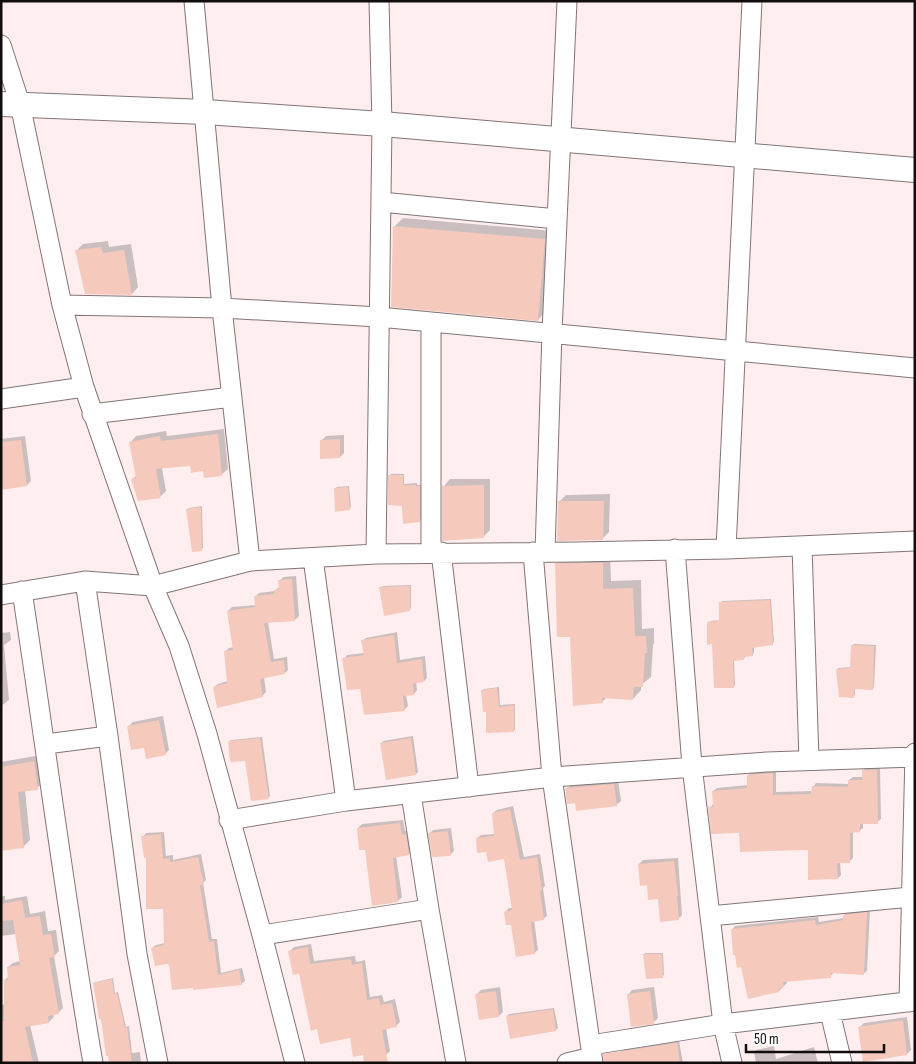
<svg xmlns="http://www.w3.org/2000/svg" width="916" height="1064" viewBox="0 0 916 1064" font-family="'Sofia Sans Condensed',sans-serif">
<style>
.shadow{fill:#0003}
.building{fill:#f5cabc}
.lines{fill:none;stroke-linecap:round;stroke-linejoin:round}
.minor-casing{stroke:#837476;stroke-width:21}
.tertiary-casing{stroke:#837476;stroke-width:26}
.minor{stroke:#fff;stroke-width:19}
.tertiary{stroke:#fff;stroke-width:24}
</style>
<rect width="100%" height="100%" fill="#feeeef"/>
<!-- shadow -->
<path class="shadow" d="M403 218 553 231 547 310 538 320 394 227Z
M108 241 109 247 131 244 138 287 132 294 77 250 83 244Z
M224 429 228 469 222 474 205 476 204 470 191 464 162 468 166 491 161 496 132 479 137 475 131 442 136 436 166 431 167 436Z
M344 435V453L340 457 322 440 326 436Z
M25 436 31 481 27 485H1V439Z
M391 474H404V484L417 483V485H421V519L419 521 403 505 390 476Z
M450 479H490V530L483 537 444 486Z
M349 486 351 507 349 509 335 489 337 487Z
M610 494 609 532 602 539 559 502 566 495Z
M202 506 203 548 201 550 188 509 189 508Z
M610 555 611 581 641 580 642 629 654 628V643L653 645 651 677 641 685V690L633 699 607 697 602 702 571 636 557 564 565 556Z
M296 576 299 616 295 620 268 622 274 659 287 657 288 670 285 673 264 677 266 692 262 696 214 687 218 684 228 681 225 652 229 648 234 647 228 611 232 607 256 605V596L259 593 275 591 279 587 280 581 283 577Z
M411 585V608L409 610 381 588 382 586Z
M771 599 774 642 772 644 754 646V653L752 655H746L744 659 734 660 735 685 733 687 713 643 708 623 710 621 721 620 720 603 722 601Z
M10 632 11 640 4 645 9 700 4 704 1 705V633Z
M397 632 400 660 425 656 427 678 424 681 416 682 417 690 414 694 406 695 408 706 404 710 361 687 344 659 347 655 364 653 362 641 366 638Z
M854 644 876 645 874 687 873 689 855 688V695L853 697 837 669 839 668 851 667 852 645Z
M499 687 500 705 515 704V729L514 731 487 710 482 691 484 689Z
M163 716 169 750 165 754 145 747 129 726 133 722Z
M413 736 418 772 416 774 382 743 383 741Z
M262 737 270 796 268 798 246 759 229 742 231 740Z
M41 755 44 782 37 788 25 790 30 840 23 847 1 850V762Z
M867 767H880L881 819 877 822H863V828L859 831H853V858L849 862H840L841 875 838 878 809 849 740 831 710 808 713 804V791L717 788 748 785V775L752 772 776 770V792L813 791V787L816 783 849 784V780L853 777H863V771Z
M618 780 621 801 616 805 566 789 571 785Z
M513 806 524 857 540 854 545 886 543 888 547 916 543 919 534 920 538 950 534 953 512 923 505 912 509 908H513L505 858 487 850 477 838 481 835 495 834 493 813 497 810Z
M403 820 405 831H410L413 850 409 854 396 856 402 897 398 901 366 848 358 828 362 824Z
M451 828 454 851 450 855 430 833 433 830Z
M164 832 166 856 173 855V860L201 854 206 880 203 883 212 939H217L221 973 242 968 245 981 241 984 171 964 152 948 156 945 165 943 164 907 147 856 143 837 146 833Z
M678 858 682 915 678 919 648 884 639 864 643 860Z
M1 896H5V900L27 896 30 914 45 911 48 931 56 930 59 951 54 956 63 1008 58 1013 53 1014 54 1017 49 1022 30 1025 39 1063H1V1005L5 1004 4 981 9 976 8 967 13 963 20 961 16 934 1 936Z
M870 910 867 971 863 974 834 972 830 977 786 980 787 983 779 991 732 930 735 926 818 917 819 922 844 918V915L848 912Z
M311 944 314 961 355 956 356 962 365 960 370 997 382 995 384 1002 395 999 400 1022 396 1026 386 1028 390 1051 386 1055 364 1054 300 973 290 951 294 947Z
M646 953H663L664 975 663 976 644 954Z
M113 978 115 993 118 992 126 1027 129 1026 132 1053 140 1052 141 1063H110L94 983 96 982Z
M500 987 503 1012 499 1016 477 994 481 990Z
M654 987 658 1018 654 1022 628 995 632 990Z
M554 1008 558 1028 556 1030 507 1016 509 1014Z
M907 1017 911 1050 907 1054 860 1027 864 1023Z
M679 1041 683 1063H623L621 1052 624 1049Z
M774 1046 776 1059 814 1047 818 1063H756L754 1052 756 1050Z"/>
<!-- building -->
<path class="building" d="M393 226 545 239 538 321 391 307Z
M101 247 103 253 124 250 132 295 85 294 75 250Z
M218 434 222 476 204 478 203 471 191 473 190 466 156 469 161 498 138 501 131 479 136 478 129 442 160 436 161 441Z
M340 439V458L320 459V440Z
M21 440 27 486 1 490V442Z
M388 475H403V485H416V486H420V522L403 524 402 506 388 505Z
M484 485V538L442 541V486Z
M348 487 350 510 335 512 334 488Z
M558 501H604L603 540 557 541Z
M201 507 202 551 192 552 186 509Z
M555 563H603V589L633 588 635 636H646L647 653H645L643 687H634L633 700 602 698 603 703 573 706 570 637H557Z
M292 579 295 621 264 623 271 662 284 660 285 674 260 679 263 697 217 708 213 687 227 683 224 651 233 650 227 611 255 607 254 596 274 594V590L279 589 278 580Z
M410 586V611L384 616 379 587Z
M770 600 773 645 752 648 753 656 744 657V660L733 661 734 688H714L712 644 707 645V622L719 621V602Z
M394 635 397 663 422 659 424 682 413 684 414 695 403 696 405 711 364 715 360 689 347 690 342 658 364 655 361 640Z
M851 645 874 646 873 690 854 689V698L839 697 836 669 850 668Z
M497 688 499 707 514 705V732L486 733V712H483L481 690Z
M159 720 166 755 146 759 144 748 131 750 127 726Z
M260 738 269 799 251 801 245 761 230 762 228 741Z
M411 738 416 775 386 780 380 743Z
M34 761 38 790 18 792 24 848 1 851V767Z
M862 770H877L878 824H860V832L850 833V863H837L838 879 808 880V850L740 852 739 833 711 834 708 807H713L712 791 747 788V775L773 773V795L811 794 812 786 848 787V780H862Z
M614 784 617 806 576 811 575 803 567 804 565 788Z
M510 809 520 860 537 857 542 890 540 891 544 920 531 922 535 954 516 957 511 925H506L504 912 512 910 504 859 488 862 486 852 477 853 476 838 494 836 492 813Z
M400 823 402 835 406 834 409 855 393 858 398 902 372 906 365 850H359L357 828Z
M448 831 451 856 432 857 428 833Z
M161 834 163 859 170 858V862L198 857 204 884 200 885 209 942 214 941 218 975 239 970 242 985 193 990V988L172 990 169 965 167 964 155 966 151 948 164 945 163 909H146V858H144L141 836Z
M674 861 678 896H677L679 920 660 922 658 899 648 900 647 885 640 886 638 864Z
M22 900 25 918 40 916 43 935 51 934 55 957 49 958 59 1014 48 1016 49 1023 25 1027 33 1063H1V1021H4V980H8L7 967 20 965 13 920 1 921V904Z
M867 912 864 975 831 973V978L783 982 784 987 778 989 779 992 748 999 741 967 737 968 735 955H733L731 929 815 920 816 925 843 920V915Z
M308 947 310 964 351 959 352 965 362 963 367 1000 379 998 380 1005 392 1003 397 1027 382 1030 388 1063H364L363 1055 353 1057 350 1038 320 1044 317 1029 311 1031 299 974 293 975 288 951Z
M643 954H662L663 978 646 979Z
M112 979 114 994 117 993 125 1028 127 1027 132 1063H109L108 1056H106L101 1019H99L93 983Z
M496 991 499 1017 479 1020 475 994Z
M650 991 654 1024 631 1027 627 994Z
M553 1009 556 1031 510 1039 506 1016Z
M903 1020 907 1055 863 1062 858 1027Z
M677 1043 680 1063H604L603 1054Z"/>
<g class="lines">
<!-- minor casing -->
<g class="minor-casing">
<path id="minor" d="M194 1 222 308 250 561
M1 45 20 104 62 305 84 387 153 586 179 646 207 734 262 935 295 1063
M381 202 557 219
M62 305 222 308 379 317 915 368
M431 323V552
M1 399 84 387
M92 414 232 397
M802 546 809 760
M675 549 692 766 723 1024 732 1063
M726 549 752 1
M441 552 469 787
M533 552 552 777 593 1063
M545 552 552 332 567 1
M376 554 382 124 379 1
M313 558 346 801
M85 581 108 736 137 954 158 1063
M22 591C46 748 66 906 93 1063
M1 595 85 581 153 586 250 561 376 554 576 552 726 549 915 541
M46 744 108 736
M411 794 429 909 456 1063
M229 820 346 801 552 777 767 762 915 757
M710 916 911 897
M262 935 429 909
M909 1002 915 753
M830 1012 842 1063
M591 1045 723 1024 915 1001
M567 1063 592 1057"/>
</g>
<!-- tertiary casing -->
<g class="tertiary-casing">
<path id="tertiary" d="M1 104 205 112 382 124 915 170"/>
</g>
<!-- minor -->
<use href="#minor" class="minor"/>
<!-- tertiary -->
<use href="#tertiary" class="tertiary"/>
</g>
<!-- border -->
<rect width="916" height="1064" fill="none" stroke="#120d0d" stroke-width="5"/>
<!-- scale -->
<path d="M746 1044v8h138v-8" fill="none" stroke="#120d0d" stroke-width="2.5"/>
<text x="754" y="1044" font-size="15" fill="#120d0d" stroke="#ffffff" stroke-width="4" paint-order="stroke">50 m</text>
</svg>
